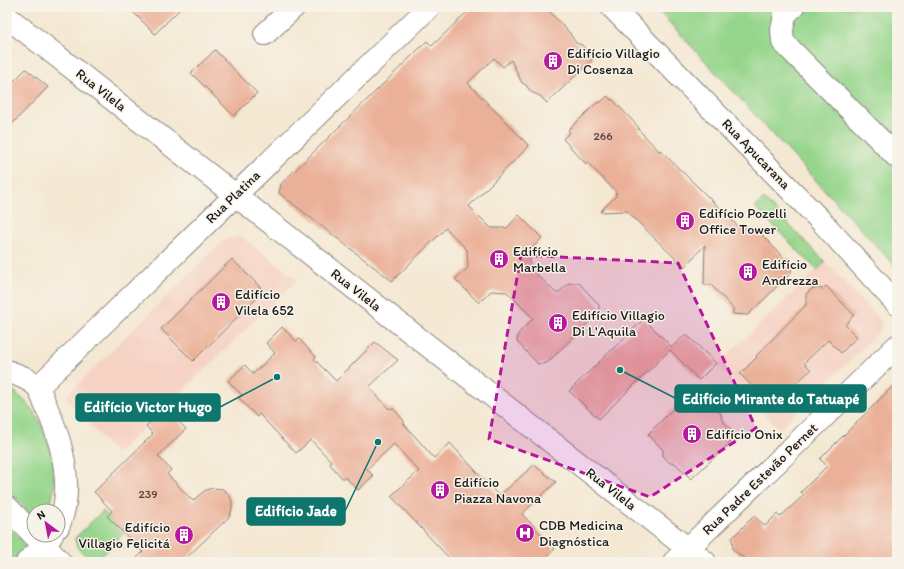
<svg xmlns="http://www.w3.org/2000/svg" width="904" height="569" viewBox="0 0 904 569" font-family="Itim,sans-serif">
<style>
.built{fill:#f6d2c4}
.green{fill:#96d68c;stroke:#597954}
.building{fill:#ebb098}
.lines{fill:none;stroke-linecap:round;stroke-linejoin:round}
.minor-casing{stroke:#888278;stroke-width:24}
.minor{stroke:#fff;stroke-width:22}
.marked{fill:#b5179e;fill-opacity:0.2;stroke:#b5179e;stroke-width:3;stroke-dasharray:8 5;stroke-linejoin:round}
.labels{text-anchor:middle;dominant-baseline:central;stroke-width:3;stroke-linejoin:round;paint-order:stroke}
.number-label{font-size:12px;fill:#50413b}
.poi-label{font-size:14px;fill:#1c1c1c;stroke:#f7f3e8;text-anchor:start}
.street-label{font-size:14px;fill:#1c1c1c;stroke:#f7f3e8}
.leader{fill:none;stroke:#0f766e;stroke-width:1.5}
.callout-dot{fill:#0f766e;stroke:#f7f3e8;stroke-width:1.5}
.callout{fill:#0f766e;stroke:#0f766e;stroke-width:1.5}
.callout-label{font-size:15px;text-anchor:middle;font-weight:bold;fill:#fff}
</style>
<rect width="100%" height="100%" fill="#f7f3e8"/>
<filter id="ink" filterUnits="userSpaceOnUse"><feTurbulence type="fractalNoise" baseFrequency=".025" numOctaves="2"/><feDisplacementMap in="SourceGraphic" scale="8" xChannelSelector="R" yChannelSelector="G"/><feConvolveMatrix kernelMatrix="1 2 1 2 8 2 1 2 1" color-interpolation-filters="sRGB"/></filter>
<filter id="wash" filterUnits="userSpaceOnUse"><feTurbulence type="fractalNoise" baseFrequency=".012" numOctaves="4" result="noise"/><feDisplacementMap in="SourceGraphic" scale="16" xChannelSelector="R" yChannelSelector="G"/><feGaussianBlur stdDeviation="0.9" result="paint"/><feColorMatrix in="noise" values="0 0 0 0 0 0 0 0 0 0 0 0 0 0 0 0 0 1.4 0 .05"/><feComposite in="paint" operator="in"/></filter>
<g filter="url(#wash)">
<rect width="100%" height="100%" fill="#f4e8d3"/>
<!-- built -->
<path class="built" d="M240 236 297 280 146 426 116 454 65 397 224 240Z
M825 262 881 321 882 326 881 330 875 336 779 429 717 365Z"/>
<!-- green -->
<path class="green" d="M655 7H897V268Z
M764 199 825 262 817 270 755 207Z
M7 387C37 405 53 441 54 474 55 486 52 499 49 511H34V517L7 489Z
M103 511 124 533 96 562H92L77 547 75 538Z
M7 525 29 547 13 562H7Z"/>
<g id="blocks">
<!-- building -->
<path class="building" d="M128 7H182L155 34Z
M472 7H545L569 32 576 43 582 45 594 58 547 103 540 96 531 92 526 85 522 83 511 60 503 67 494 58 468 83 529 146 469 206 491 228H507L519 215 542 238 530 250V268L557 294 569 283H579L599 305V312L547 363 538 364 517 342 518 334 533 318 507 292 491 291 479 303 455 279 468 268 467 250 446 228 392 281 279 193 281 184 427 41 432 46Z
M215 50 257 93 234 116 191 73Z
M26 69 48 87 7 129V88Z
M607 96 611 100 612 99 631 119 639 128 638 129 659 151 660 150 740 228 762 230V235L785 259H791V273L748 315 733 314V308L711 285H704L705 245 684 267 627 211 600 212 616 196 615 194 617 193 587 162 586 164 563 139 570 132 568 130 598 102 600 103Z
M232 259 264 291 193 361 161 329Z
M826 286 854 315 845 325 857 337 841 353 828 340 804 363 811 370 788 390 786 388 770 404 740 374 757 357 756 356 806 305V294L813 288 823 289Z
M644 319 672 347 686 334 716 363 699 380 670 350 599 419 569 391Z
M282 327 296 341 299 339 316 357 314 359 336 381 375 342 398 360 369 387 388 408 394 409 404 421V424L434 458 450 443 499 496 534 465 556 482 522 514 555 549 541 562H453L391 496 419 471 394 444 367 469 373 476 358 490 346 478H342L330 464 331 461 311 440 296 453 259 414 257 417 239 398 242 395 228 381 245 365 253 374 275 353 266 343Z
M897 382V562H749L733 550 732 538 754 516 765 526 777 514 780 517 804 495 801 492 827 466 820 459Z
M692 390 708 406H714L721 414 722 420 733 432 734 439 691 479 675 463H670L663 456V450L648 434Z
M165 408 186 429 158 456 171 470 167 474 193 501 204 491 212 488 223 489 229 495 232 501V508L230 516 182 562H133L143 552 107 516 112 511 94 492 153 434 146 426Z"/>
</g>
</g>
<g filter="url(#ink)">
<use href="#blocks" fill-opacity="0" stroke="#888278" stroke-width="1"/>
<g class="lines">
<!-- minor casing -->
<g class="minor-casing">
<path id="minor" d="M612 7 822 222 897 304
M793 7 785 15 782 30 783 42 897 157
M7 17 705 562
M265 34 294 7
M7 371C18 375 28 378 37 386 41 391 43 400 46 406 62 442 75 489 58 527
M38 387 429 7
M7 507 60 562
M27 562 44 546 52 535
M674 562 897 346"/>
</g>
<!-- minor -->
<use href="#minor" class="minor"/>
</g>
</g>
<!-- marked area -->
<path class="marked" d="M521 255 678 263 756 428 650 497 489 439Z"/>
<!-- icons -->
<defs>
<g id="building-disc" transform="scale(1)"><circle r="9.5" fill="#b5179e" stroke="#f7f3e8"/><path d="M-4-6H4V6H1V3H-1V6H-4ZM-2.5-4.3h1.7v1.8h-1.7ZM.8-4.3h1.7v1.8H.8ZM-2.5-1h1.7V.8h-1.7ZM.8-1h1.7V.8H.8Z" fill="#fff"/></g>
<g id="hospital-disc" transform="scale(1)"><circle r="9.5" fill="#b5179e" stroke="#f7f3e8"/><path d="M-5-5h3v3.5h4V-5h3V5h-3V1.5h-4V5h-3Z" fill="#fff"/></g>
</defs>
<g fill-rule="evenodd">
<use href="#building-disc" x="553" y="61"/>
<use href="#building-disc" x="685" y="221"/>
<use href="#building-disc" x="499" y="259"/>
<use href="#building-disc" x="748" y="272"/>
<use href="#building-disc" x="221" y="302"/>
<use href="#building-disc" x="558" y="323"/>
<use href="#building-disc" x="692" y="434"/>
<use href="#building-disc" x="440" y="490"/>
<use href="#hospital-disc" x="525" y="533"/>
<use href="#building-disc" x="184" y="535"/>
</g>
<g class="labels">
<!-- number labels -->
<g class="number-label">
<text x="603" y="136">266</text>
<text x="148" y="494">239</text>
</g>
<!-- poi labels -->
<g class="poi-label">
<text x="567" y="53">Edifício Villagio<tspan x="567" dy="16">Di Cosenza</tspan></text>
<text x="699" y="213">Edifício Pozelli<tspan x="699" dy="16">Office Tower</tspan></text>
<text x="513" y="251">Edifício<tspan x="513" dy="16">Marbella</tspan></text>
<text x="762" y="264">Edifício<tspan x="762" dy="16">Andrezza</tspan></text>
<text x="235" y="294">Edifício<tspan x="235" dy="16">Vilela 652</tspan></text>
<text x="572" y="315">Edifício Villagio<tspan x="572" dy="16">Di L'Aquila</tspan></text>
<text x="706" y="434">Edifício Onix</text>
<text x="454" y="482">Edifício<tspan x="454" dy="16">Piazza Navona</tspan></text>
<text x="539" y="525">CDB Medicina<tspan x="539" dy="16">Diagnóstica</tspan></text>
<text x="170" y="527" text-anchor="end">Edifício<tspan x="170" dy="16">Villagio Felicitá</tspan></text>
</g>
<!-- street labels -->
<g class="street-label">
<text transform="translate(101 90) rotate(38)">Rua Vilela</text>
<text transform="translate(756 154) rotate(46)">Rua Apucarana</text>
<text transform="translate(233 197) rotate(-44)">Rua Platina</text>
<text transform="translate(356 290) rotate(38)">Rua Vilela</text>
<text transform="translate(760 479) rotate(-44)">Rua Padre Estevão Pernet</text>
<text transform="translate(611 489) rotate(38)">Rua Vilela</text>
</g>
</g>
<!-- callouts -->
<path class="leader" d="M620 370L675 398M277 377L220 407M378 442L345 511"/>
<g class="callout-dot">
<circle cx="620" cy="370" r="4"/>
<circle cx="277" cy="377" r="4"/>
<circle cx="378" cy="442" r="4"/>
</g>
<g class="callout">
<rect x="675" y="385" width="191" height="27" rx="4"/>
<rect x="76" y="394" width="144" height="27" rx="4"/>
<rect x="247" y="498" width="98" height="27" rx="4"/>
</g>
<g class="callout-label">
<text x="771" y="404">Edifício Mirante do Tatuapé</text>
<text x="148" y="412">Edifício Victor Hugo</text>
<text x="296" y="516">Edifício Jade</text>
</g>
<!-- margin -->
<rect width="904" height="569" fill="none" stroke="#f7f3e8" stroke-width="24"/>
<!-- north arrow -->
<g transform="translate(46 523) rotate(328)"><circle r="19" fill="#f7f3e8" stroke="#9f9d96"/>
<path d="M0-3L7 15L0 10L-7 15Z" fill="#b5179e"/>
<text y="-6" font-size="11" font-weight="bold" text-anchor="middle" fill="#1c1c1c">N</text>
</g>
</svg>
